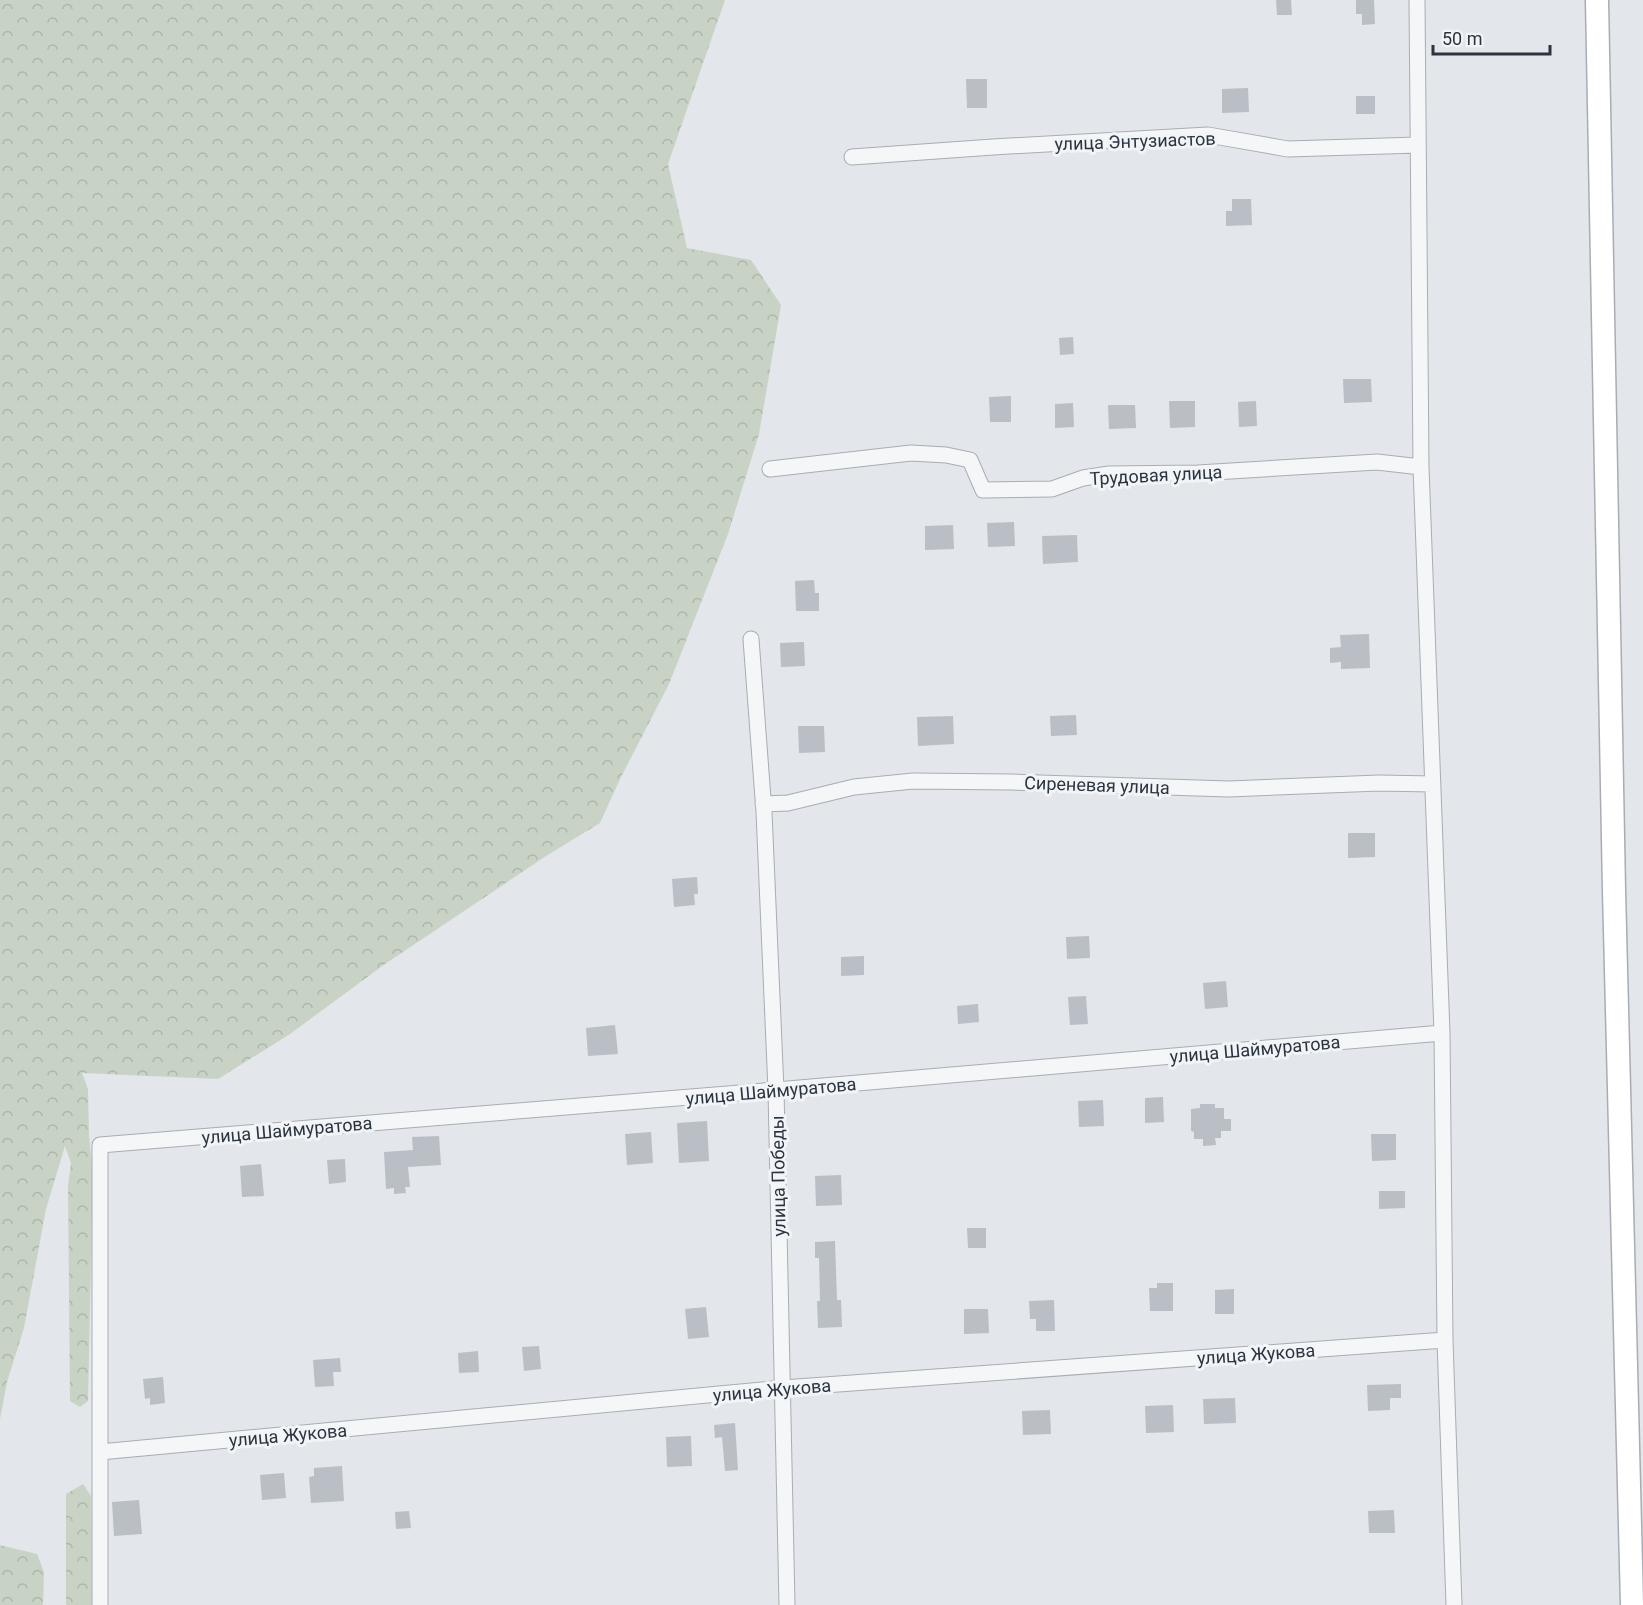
<svg xmlns="http://www.w3.org/2000/svg" width="1643" height="1605" viewBox="0 0 1643 1605" font-family="Roboto,sans-serif">
<style>
.forest{fill:url(#forest-crowns)}
.building{fill:#babfc6}
.lines{fill:none;stroke-linecap:round;stroke-linejoin:round}
.street-casing{stroke:#a8adb4;stroke-width:17}
.secondary-casing{stroke:#a8adb4;stroke-width:25}
.street{stroke:#f5f6f8;stroke-width:15}
.secondary{stroke:#fff;stroke-width:22}
.labels{text-anchor:middle;dominant-baseline:central;stroke-width:6;stroke-linejoin:round;paint-order:stroke}
.street-label{font-size:18px;fill:#2c3440;stroke:#f2f5f7}
</style>
<defs>
<pattern id="forest-crowns" width="20" height="18" patternUnits="userSpaceOnUse" patternTransform="scale(1.5)"><rect width="20" height="18" fill="#c9d3c5"/><path d="M2 6a3 3 0 1 1 6 0M12 15a3 3 0 1 1 6 0" fill="none" stroke="#adb6aa"/></pattern>
</defs>
<rect width="100%" height="100%" fill="#e3e6ea"/>
<!-- forest -->
<path class="forest" d="M0 0H725L668 164 687 248 751 260 781 305 759 434 728 534 669 684 620 779 600 823 546 856 385 964 290 1034 218 1079 82 1073 88 1089 89 1135 93 1175 88 1401 80 1407 70 1401 68 1186 71 1163 65 1146 46 1209 24 1328 7 1382 0 1419Z
M83 1484 91 1496 92 1605H66V1494Z
M0 1545 37 1554 44 1572 43 1605H0Z"/>
<!-- building -->
<path class="building" d="M1276 0H1291L1292 15H1277Z
M1356 0H1374L1375 24 1362 25V14H1356Z
M966 79H987V108H967Z
M1248 88 1249 112 1222 113V89Z
M1356 96H1375V114H1356Z
M1232 199H1251L1252 225 1226 226V211H1232Z
M1073 337 1074 354 1060 355 1059 338Z
M1343 379H1371L1372 402 1344 403Z
M1011 396V422H990L989 397Z
M1169 401H1195V427L1170 428Z
M1256 401 1257 426 1239 427 1238 402Z
M1073 403 1074 427 1055 428V404Z
M1108 405H1135L1136 428 1109 429Z
M1014 522 1015 546 988 547 987 523Z
M953 525 954 549 925 550V526Z
M1077 535 1078 562 1043 564 1042 536Z
M814 580 815 593H819V611H796L795 581Z
M1369 634 1370 668 1341 669V662L1330 663V648L1341 647 1340 635Z
M804 642 805 666 781 667 780 643Z
M1076 715 1077 735 1051 736 1050 716Z
M953 716 954 744 918 746 917 717Z
M798 726H824L825 752 799 753Z
M1348 833H1375V857L1348 858Z
M697 877 698 894H694L695 905 674 907 672 879Z
M1089 936 1090 958 1067 959 1066 937Z
M864 956V975L841 976V957Z
M1226 981 1228 1007 1205 1009 1203 983Z
M1086 996 1088 1024 1070 1025 1068 997Z
M978 1004 979 1022 958 1024 957 1006Z
M615 1025 618 1054 588 1056 586 1028Z
M1163 1097 1164 1122 1145 1123V1098Z
M1103 1100 1104 1126 1079 1127 1078 1101Z
M1200 1104H1215V1108H1224V1119H1231V1131H1221V1138H1215L1216 1145 1203 1146V1139H1194V1132L1191 1131V1109L1200 1108Z
M707 1121 709 1161 679 1163 677 1123Z
M651 1132 653 1163 627 1165 625 1134Z
M1371 1134H1396V1160L1372 1161Z
M439 1136 441 1165 408 1167 410 1187H405L406 1193 394 1194V1188L386 1189 384 1152 413 1150 412 1137Z
M345 1159 346 1182 329 1184 327 1160Z
M261 1164 264 1196 242 1197 240 1166Z
M841 1175 842 1205 816 1206 815 1176Z
M1379 1191H1405V1208L1379 1209Z
M967 1228H986V1248H968Z
M835 1241 837 1300H841L842 1327 818 1328 817 1301H820L819 1258H815V1242Z
M1157 1283H1173V1311H1150L1149 1288H1157Z
M1234 1289V1314H1215V1290Z
M1054 1300 1055 1331H1036V1319H1030L1029 1301Z
M706 1307 709 1337 688 1339 685 1309Z
M964 1309H988L989 1333 964 1334Z
M539 1346 541 1369 524 1371 522 1347Z
M478 1351 479 1372 459 1373 458 1353Z
M340 1358 341 1372H333L334 1386 315 1387 313 1360Z
M163 1377 165 1403 150 1405V1398L145 1399 143 1379Z
M1401 1384V1398H1390V1410L1368 1411 1367 1385Z
M1235 1398 1236 1423 1204 1424 1203 1399Z
M1173 1405 1174 1432 1146 1433 1145 1406Z
M1050 1410 1051 1434 1023 1435 1022 1411Z
M735 1423 738 1470 725 1471 722 1437 715 1438 714 1425Z
M691 1436 692 1466 667 1467 666 1437Z
M342 1466 344 1501 311 1503 309 1477 314 1476V1468Z
M284 1473 286 1498 262 1500 260 1475Z
M139 1500 142 1534 114 1536 112 1502Z
M1394 1510 1395 1533H1369L1368 1511Z
M409 1511 411 1528 396 1529 395 1512Z"/>
<g class="lines">
<!-- street casing -->
<g class="street-casing">
<path id="street" d="M1417 0 1421 467 1442 1033 1445 1340 1454 1605
M852 157 993 147 1208 135 1288 149 1418 145
M770 469 911 453 946 455 970 460 983 490 1052 489 1083 478 1109 474 1198 473 1377 462 1421 467
M751 639 764 812 776 1090 787 1605
M763 804 788 803 854 787 913 781 1011 782 1229 789 1379 783 1433 784
M100 1452 783 1388 1445 1340
M100 1605V1145L776 1090 1442 1033"/>
</g>
<!-- secondary casing -->
<g class="secondary-casing">
<path id="secondary" d="M1597 0 1614 890 1632 1605"/>
</g>
<!-- street -->
<use href="#street" class="street"/>
<!-- secondary -->
<use href="#secondary" class="secondary"/>
</g>
<g class="labels">
<!-- street labels -->
<g class="street-label">
<text transform="translate(1135 141) rotate(-2)">улица Энтузиастов</text>
<text transform="translate(1156 475) rotate(-3)">Трудовая улица</text>
<text transform="translate(1097 785) rotate(2)">Сиреневая улица</text>
<text transform="translate(1255 1049) rotate(-5)">улица Шаймуратова</text>
<text transform="translate(771 1091) rotate(-5)">улица Шаймуратова</text>
<text transform="translate(287 1130) rotate(-5)">улица Шаймуратова</text>
<text transform="translate(778 1176) rotate(-91)">улица Победы</text>
<text transform="translate(1256 1354) rotate(-4)">улица Жукова</text>
<text transform="translate(772 1390) rotate(-5)">улица Жукова</text>
<text transform="translate(288 1435) rotate(-5)">улица Жукова</text>
</g>
</g>
<!-- scale -->
<path d="M1433 45v9h117v-9" fill="none" stroke="#2c3440" stroke-width="3"/>
<text x="1442" y="45" font-size="18" fill="#2c3440" stroke="#f2f5f7" stroke-width="4.5" paint-order="stroke">50 m</text>
</svg>
